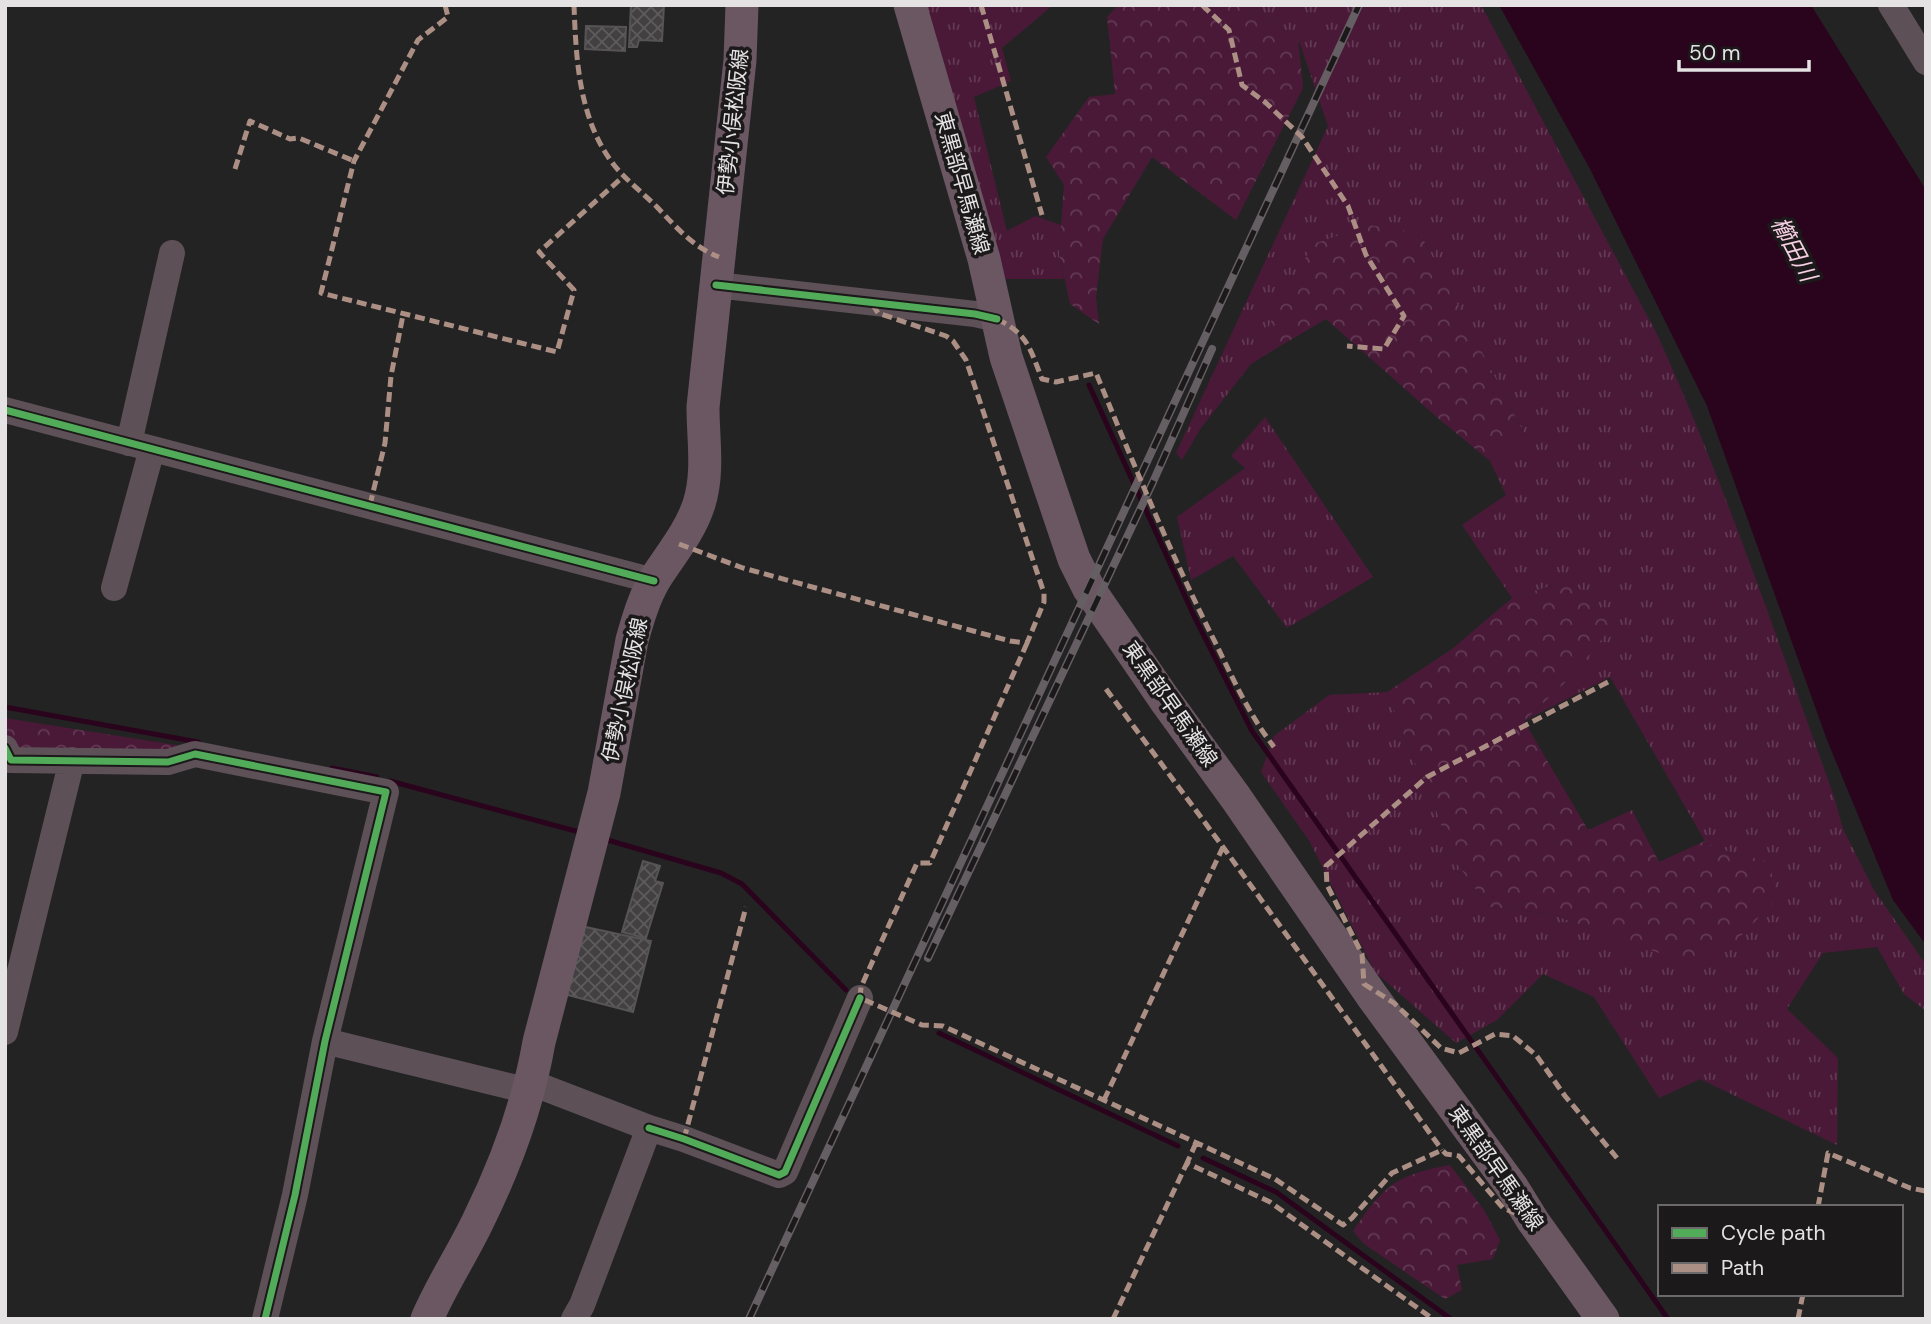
<svg xmlns="http://www.w3.org/2000/svg" width="1931" height="1324" viewBox="0 0 1931 1324" font-family="'DM Sans','Noto Sans JP',sans-serif">
<style>
.grass{fill:url(#grass-tufts)}
.forest{fill:url(#forest-crowns)}
.water{fill:#2a041d}
.lines{fill:none;stroke-linecap:round;stroke-linejoin:round}
.stream{stroke:#2a041d;stroke-width:5}
.building{fill:url(#building-cross-hatch);stroke:#565455;stroke-width:2}
.minor{stroke:#5d5157;stroke-width:26}
.major{stroke:#6a5762;stroke-width:33}
.rail-casing{stroke:#655e62;stroke-width:8}
.rail{stroke:#1b191a;stroke-width:5;stroke-dasharray:16;stroke-linecap:butt}
.quiet{stroke:#ac8f84;stroke-width:5;stroke-dasharray:10 5;stroke-linecap:butt}
.cycleway-casing{stroke:#1b191a;stroke-width:11}
.cycleway{stroke:#51ab58;stroke-width:7}
.labels{text-anchor:middle;dominant-baseline:central;stroke-width:7;stroke-linejoin:round;paint-order:stroke}
.street-label{font-size:21px;fill:#e4e2e3;stroke:#1b191a}
.water-label{font-size:23px;font-style:italic;fill:#f7cfe3;stroke:#1b191a}
</style>
<defs>
<pattern id="grass-tufts" width="24" height="20" patternUnits="userSpaceOnUse" patternTransform="scale(1.75)"><rect width="24" height="20" fill="#491937"/><path d="M3 7l-1-3M5 7V3M7 7l1-3M15 17l-1-3M17 17v-4M19 17l1-3" fill="none" stroke="#633a54"/></pattern>
<pattern id="forest-crowns" width="20" height="18" patternUnits="userSpaceOnUse" patternTransform="scale(1.75)"><rect width="20" height="18" fill="#491937"/><path d="M2 6a3 3 0 1 1 6 0M12 15a3 3 0 1 1 6 0" fill="none" stroke="#633a54"/></pattern>
<pattern id="building-cross-hatch" width="8" height="8" patternUnits="userSpaceOnUse" patternTransform="scale(1.75)"><rect width="8" height="8" fill="#424041"/><path d="M0 0l8 8M0 8l8-8" fill="none" stroke="#5d5b5c"/></pattern>
</defs>
<rect width="100%" height="100%" fill="#242323"/>
<!-- grass -->
<path class="grass" d="M921 5H1053L1002 48 1011 81 974 97 1007 231 1035 216 1061 225 1059 254 1064 279H1001Z
M1245 5H1481L1657 334C1725 484 1778 642 1834 796L1843 829 1874 890 1926 965V1011L1904 994 1877 947 1823 953 1787 1009 1838 1058 1837 1145 1700 1079 1659 1098 1594 997 1543 974 1497 1020 1456 1043 1375 972 1310 842 1261 772 1274 736 1329 695 1387 692 1419 772 1432 797 1452 857 1489 907 1552 914 1590 929 1768 862 1716 848 1705 841 1610 677 1524 721 1570 678V580L1512 598 1462 525 1506 495 1490 461 1524 433 1420 233 1266 331 1277 348 1251 364 1201 428 1182 460 1176 453 1328 126 1298 38Z
M1265 417 1373 577 1287 628 1233 556 1191 580 1177 517 1245 468 1231 456Z"/>
<!-- forest -->
<path class="forest" d="M1118 5H1245L1298 38 1303 88 1236 220 1152 157 1103 239 1096 297 1099 324 1070 304 1059 254 1064 185 1046 157 1089 97 1115 94 1107 17Z
M1370 225 1420 233 1524 433 1490 461 1439 419 1326 319 1277 348 1266 331 1313 244Z
M1570 580 1616 622 1570 678 1524 721 1588 830 1632 810 1659 862 1705 841 1716 848 1769 862 1778 898 1737 940 1685 962 1590 929 1552 914 1489 907 1452 857 1432 797 1419 772 1387 692 1452 649 1512 598Z
M5 718 188 747 168 756 16 754 5 732Z
M1450 1165 1484 1210 1500 1240 1493 1259 1457 1265 1462 1290 1445 1299 1364 1244 1353 1231C1384 1186 1395 1175 1450 1165Z"/>
<!-- water -->
<path class="water" d="M1499 5H1811L1926 190V945L1893 900 1827 740 1707 406 1590 169Z"/>
<g class="lines">
<!-- stream -->
<path class="stream" d="M1089 385 1194 616 1252 731 1668 1319
M5 707 198 742
M332 768 377 777
M390 781 583 833
M604 839 721 873 742 884 846 990
M939 1033 1178 1146
M1203 1158 1276 1192 1451 1319"/>
</g>
<!-- building -->
<path class="building" d="M631 5H664L662 41 639 40 637 47H629Z
M586 26 626 27 625 51 585 49Z
M643 861 660 866 655 881 663 883 646 938 622 932Z
M581 926 651 941 633 1012 564 994Z"/>
<g class="lines">
<!-- minor -->
<path class="minor" d="M1891 5 1926 62
M716 285 975 314 997 319
M5 410 654 581
M129 443 172 253
M114 588 152 449
M5 748 11 760 168 762 195 754 386 792 325 1041 295 1195 265 1319
M5 1032 72 760
M325 1041 529 1091
M532 1083 649 1128 582 1305 574 1319
M649 1128 684 1139 779 1175 785 1172 860 998"/>
<!-- major -->
<path class="major" d="M910 5 984 259 1006 357 1074 559 1089 589 1165 700 1236 798 1372 996 1512 1187 1533 1221 1603 1319
M427 1319C442 1284 463 1253 479 1219 507 1162 528 1105 539 1042L604 793 632 640C638 619 644 598 655 579 671 554 690 532 699 504 709 472 703 440 703 407L740 60 742 5"/>
<!-- rail casing -->
<g class="rail-casing">
<path id="rail" d="M928 958 1153 482 1212 349
M749 1319 1359 5"/>
</g>
<!-- rail -->
<use href="#rail" class="rail"/>
<!-- quiet -->
<path class="quiet" d="M445 5 448 17 418 40 354 161 321 293 557 352 574 290 539 252 625 175
M574 5C576 60 579 120 614 165 626 180 643 193 657 207 676 227 693 247 719 257
M981 5 1042 215
M1202 5 1229 30 1242 85 1265 102 1302 137 1348 206 1366 255 1404 316 1384 349 1347 346
M235 169 250 121 290 139 299 138 354 161
M997 319C1028 334 1030 349 1042 379L1056 382 1096 373C1134 465 1172 557 1217 646 1234 681 1250 716 1274 747
M370 505 385 443 391 376 403 315
M679 544 743 568 1010 641 1027 643 1044 602V593L966 360 953 341 946 336 878 313 871 302
M1027 643 930 863H917L861 987 860 998 922 1025 943 1026 1275 1179 1343 1225 1352 1218 1392 1173 1442 1150 1446 1154 1459 1156 1503 1208 1533 1221
M1608 682 1427 777 1326 866 1327 885 1362 954 1364 984 1394 1003 1441 1048 1459 1053 1495 1034 1513 1036 1536 1055 1565 1096 1617 1158
M1106 689 1223 847 1442 1150
M1104 1100 1223 847
M684 1139 746 907
M1196 1143 1187 1163 1270 1202 1433 1319
M1818 1207 1828 1153 1910 1188 1926 1191
M1113 1319 1187 1163
M1798 1319 1803 1294"/>
<!-- cycleway casing -->
<g class="cycleway-casing">
<path id="cycleway" d="M716 285 975 314 997 319
M5 410 654 581
M5 748 11 760 168 762 195 754 386 792 325 1041 295 1195 265 1319
M649 1128 684 1139 779 1175 785 1172 860 998"/>
</g>
<!-- cycleway -->
<use href="#cycleway" class="cycleway"/>
</g>
<g class="labels">
<!-- street labels -->
<g class="street-label">
<text transform="translate(733 122) rotate(-84)">伊勢小俣松阪線</text>
<text transform="translate(962 183) rotate(74)">東黒部早馬瀬線</text>
<text transform="translate(625 690) rotate(-78)">伊勢小俣松阪線</text>
<text transform="translate(1170 704) rotate(55)">東黒部早馬瀬線</text>
<text transform="translate(1496 1168) rotate(55)">東黒部早馬瀬線</text>
</g>
<!-- water labels -->
<g class="water-label">
<text transform="translate(1794 249) rotate(62)">櫛田川</text>
</g>
</g>
<!-- border -->
<rect width="1931" height="1324" fill="none" stroke="#e4e2e3" stroke-width="14"/>
<!-- legend -->
<rect x="1658" y="1205" width="245" height="91" fill="#1b191a" stroke="#6b696a" stroke-width="2"/>
<rect x="1672" y="1228" width="35" height="10" fill="#51ab58" stroke="#6b696a" stroke-width="2"/>
<text x="1721" y="1240" font-size="21" fill="#e4e2e3">Cycle path</text>
<rect x="1672" y="1263" width="35" height="10" fill="#ac8f84" stroke="#6b696a" stroke-width="2"/>
<text x="1721" y="1275" font-size="21" fill="#e4e2e3">Path</text>
<!-- scale -->
<path d="M1679 60v10h130v-10" fill="none" stroke="#e4e2e3" stroke-width="3.5"/>
<text x="1689" y="60" font-size="21" fill="#e4e2e3" stroke="#1b191a" stroke-width="5" paint-order="stroke">50 m</text>
</svg>
